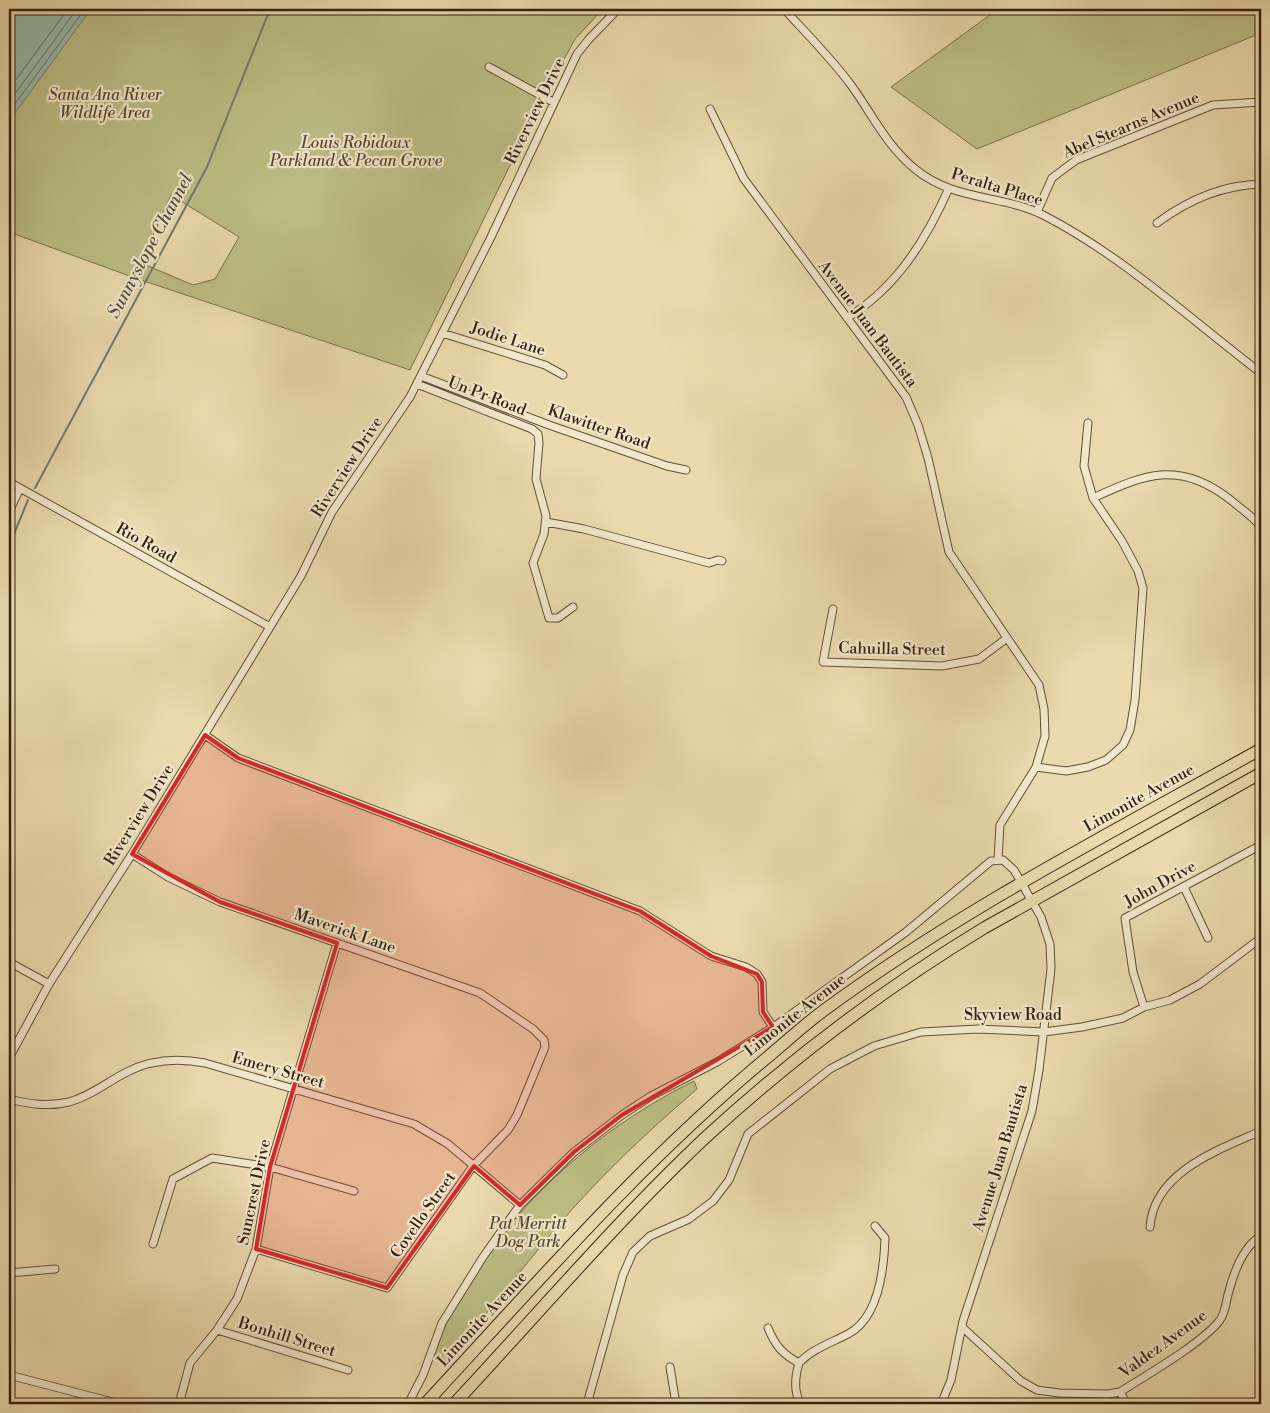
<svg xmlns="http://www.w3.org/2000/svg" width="1270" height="1413" viewBox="0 0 1270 1413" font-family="'Libre Bodoni',serif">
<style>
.green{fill:#bdbe86;stroke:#7a704c;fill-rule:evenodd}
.water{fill:#98baad;stroke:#727d6f}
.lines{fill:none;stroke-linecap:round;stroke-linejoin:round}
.shore{stroke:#686e60;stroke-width:1}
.stream{stroke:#727d6f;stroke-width:2}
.minor-casing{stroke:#645039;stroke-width:9}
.primary-casing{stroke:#382212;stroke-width:13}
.minor{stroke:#f1e7ca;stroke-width:7}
.primary{stroke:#eadaad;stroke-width:11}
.marked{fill:#d62828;fill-opacity:0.2;stroke:#d62828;stroke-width:4;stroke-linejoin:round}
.labels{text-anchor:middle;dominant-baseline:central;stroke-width:4.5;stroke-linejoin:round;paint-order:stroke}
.park-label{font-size:16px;font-style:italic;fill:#59492f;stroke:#f1e7ca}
.street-label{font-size:16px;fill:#382212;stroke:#f1e7ca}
.water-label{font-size:18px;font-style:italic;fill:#555040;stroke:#f1e7ca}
</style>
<rect width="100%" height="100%" fill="#eadaad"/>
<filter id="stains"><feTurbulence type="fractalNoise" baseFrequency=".004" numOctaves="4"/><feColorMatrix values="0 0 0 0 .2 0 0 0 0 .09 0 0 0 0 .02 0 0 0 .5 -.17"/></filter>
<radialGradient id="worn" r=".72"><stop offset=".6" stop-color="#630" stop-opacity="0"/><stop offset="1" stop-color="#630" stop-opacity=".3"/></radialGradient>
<!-- green -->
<path class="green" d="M9 9H603L575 39 540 104 410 370 135 278 9 232ZM171 195 239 237 215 279 193 285 141 263Z
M998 9H1261V33L977 149 891 87Z
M694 1081 697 1089C647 1132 598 1178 556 1228 519 1272 484 1317 447 1361L432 1357C478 1235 579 1138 694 1081Z"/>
<!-- water -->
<path class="water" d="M9 9H91L9 121Z"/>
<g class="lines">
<!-- shore -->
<path class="shore" d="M9 89 68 9
M9 102 77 9
M9 112 85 9"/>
<!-- stream -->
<path class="stream" d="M35 488 207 167 270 9
M9 546 28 500"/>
<!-- minor casing -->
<g class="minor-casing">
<path id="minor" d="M784 9C807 34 831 58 851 85 872 114 886 145 915 169 955 202 1003 194 1045 216 1124 257 1190 319 1261 373
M489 67 553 102
M710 109 744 179 906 397 918 425 928 458 949 552 1039 685 1044 709 1045 736 1036 767 1000 825 998 859
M1037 212 1052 178 1076 160 1213 105 1261 102
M1157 223C1188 200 1222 185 1261 184
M847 318C897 287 926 240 949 188
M442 333 545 365 563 375
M421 376 549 425 667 466 686 470
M417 384 532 429 538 434 539 443 536 479 546 516 544 534 533 563 549 618H558L573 607
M9 482 270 627
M1093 498C1147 473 1181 460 1232 501 1241 509 1254 517 1261 527
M9 512 20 488
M546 522 584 529 709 563 718 560 722 561
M833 609 823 662 942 666 979 659 1007 638
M205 735 238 758 640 911 711 956 746 967 757 974 762 982 763 1012 773 1027
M1036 767 1066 771 1088 767 1106 760 1123 745 1130 730 1135 700 1143 588 1138 571 1122 541 1093 498 1084 466 1088 423
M132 854 168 877 220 902 480 993 533 1029 544 1040 545 1047 517 1115 508 1130 473 1166 387 1288 256 1249
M1184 887 1208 938
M9 962 49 984
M1144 1007 1133 972 1125 918 1261 845
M9 1058 49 984 132 854 301 576 332 512 410 397 491 237 577 54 589 39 618 9
M9 1099C29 1104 48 1107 69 1102 91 1096 107 1082 127 1072 152 1059 178 1058 205 1063L414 1124 448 1144 520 1205
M1150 1227C1154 1172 1218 1150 1261 1131
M153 1244 173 1179 212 1158 270 1167 354 1191
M9 1273 55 1269
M962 1327 1021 1381 1037 1390 1059 1393 1108 1394 1120 1392 1127 1404
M768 1328C775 1345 782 1354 799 1363
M217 1330 348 1370
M670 1367 676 1404
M9 1375 120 1404
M1120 1392C1145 1376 1204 1342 1220 1320 1226 1312 1226 1300 1229 1291 1234 1272 1244 1246 1261 1236
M179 1404 190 1363 217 1330 237 1299 256 1249 270 1167 337 943
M408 1404 423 1375 442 1323 483 1257 520 1205 574 1152 622 1115 651 1096 717 1062 775 1026 906 932 991 861 1003 860 1014 870 1041 917 1050 944 1051 969 1039 1070 1032 1111 963 1321 951 1380 941 1404
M587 1404 623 1275 633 1252 650 1236 689 1219 713 1201 729 1180 748 1134 830 1069 874 1046 921 1032 978 1029 1044 1032 1082 1027 1123 1018 1144 1007 1170 1000 1200 984 1261 938
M801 1404C793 1392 795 1377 799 1363 812 1349 831 1343 848 1334 879 1318 884 1269 885 1238L875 1226"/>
</g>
<!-- primary casing -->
<g class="primary-casing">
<path id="primary" d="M425 1404C536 1284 643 1160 769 1056 787 1041 804 1025 823 1011 960 910 1113 832 1261 749
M454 1404C537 1315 617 1221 706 1137 791 1059 885 988 984 928L1261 773"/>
</g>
<!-- minor -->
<use href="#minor" class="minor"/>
<!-- primary -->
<use href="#primary" class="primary"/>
</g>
<!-- marked area -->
<path class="marked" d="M205 735 238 758 640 911 711 956 757 974 762 982 763 1012 773 1027 622 1115 574 1152 520 1205 474 1166 387 1288 256 1249 270 1167 337 943 220 902 132 854Z"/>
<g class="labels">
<!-- park labels -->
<g class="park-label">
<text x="105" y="95">Santa Ana River<tspan x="105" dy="18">Wildlife Area</tspan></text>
<text x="356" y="143">Louis Robidoux<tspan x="356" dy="18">Parkland &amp; Pecan Grove</tspan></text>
<text x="528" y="1224">Pat Merritt<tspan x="528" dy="18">Dog Park</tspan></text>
</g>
<!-- street labels -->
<g class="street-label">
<text transform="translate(535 111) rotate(-64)">Riverview Drive</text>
<text transform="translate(1131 125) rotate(-23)">Abel Stearns Avenue</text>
<text transform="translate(997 187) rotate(17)">Peralta Place</text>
<text transform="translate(868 324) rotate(53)">Avenue Juan Bautista</text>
<text transform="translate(508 339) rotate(18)">Jodie Lane</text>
<text transform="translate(487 396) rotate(21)">Un Pr Road</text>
<text transform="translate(599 427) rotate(19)">Klawitter Road</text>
<text transform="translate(347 467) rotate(-57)">Riverview Drive</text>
<text transform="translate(146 543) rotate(29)">Rio Road</text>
<text transform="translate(892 649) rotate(1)">Cahuilla Street</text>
<text transform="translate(1139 798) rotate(-29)">Limonite Avenue</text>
<text transform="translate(139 815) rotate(-58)">Riverview Drive</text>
<text transform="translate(1160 884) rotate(-29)">John Drive</text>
<text transform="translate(345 931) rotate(19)">Maverick Lane</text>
<text transform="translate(795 1015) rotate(-38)">Limonite Avenue</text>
<text x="1013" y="1015">Skyview Road</text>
<text transform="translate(278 1070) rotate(16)">Emery Street</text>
<text transform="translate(1000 1158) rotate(-73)">Avenue Juan Bautista</text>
<text transform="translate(254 1192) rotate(-78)">Suncrest Drive</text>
<text transform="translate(423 1215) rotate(-55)">Covello Street</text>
<text transform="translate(482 1319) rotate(-47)">Limonite Avenue</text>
<text transform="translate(287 1337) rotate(17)">Bonhill Street</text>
<text transform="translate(1163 1344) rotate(-36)">Valdez Avenue</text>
</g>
<!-- water labels -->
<g class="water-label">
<text transform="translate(150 246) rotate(-62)">Sunnyslope Channel</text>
</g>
</g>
<!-- margin -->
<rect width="1270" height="1413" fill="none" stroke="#eadaad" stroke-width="30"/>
<rect x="10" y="10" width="1250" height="1393" fill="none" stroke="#382212" stroke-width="2.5"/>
<rect x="15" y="15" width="1240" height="1383" fill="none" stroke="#382212"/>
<rect width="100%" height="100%" filter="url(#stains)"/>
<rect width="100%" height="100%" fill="url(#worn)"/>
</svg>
